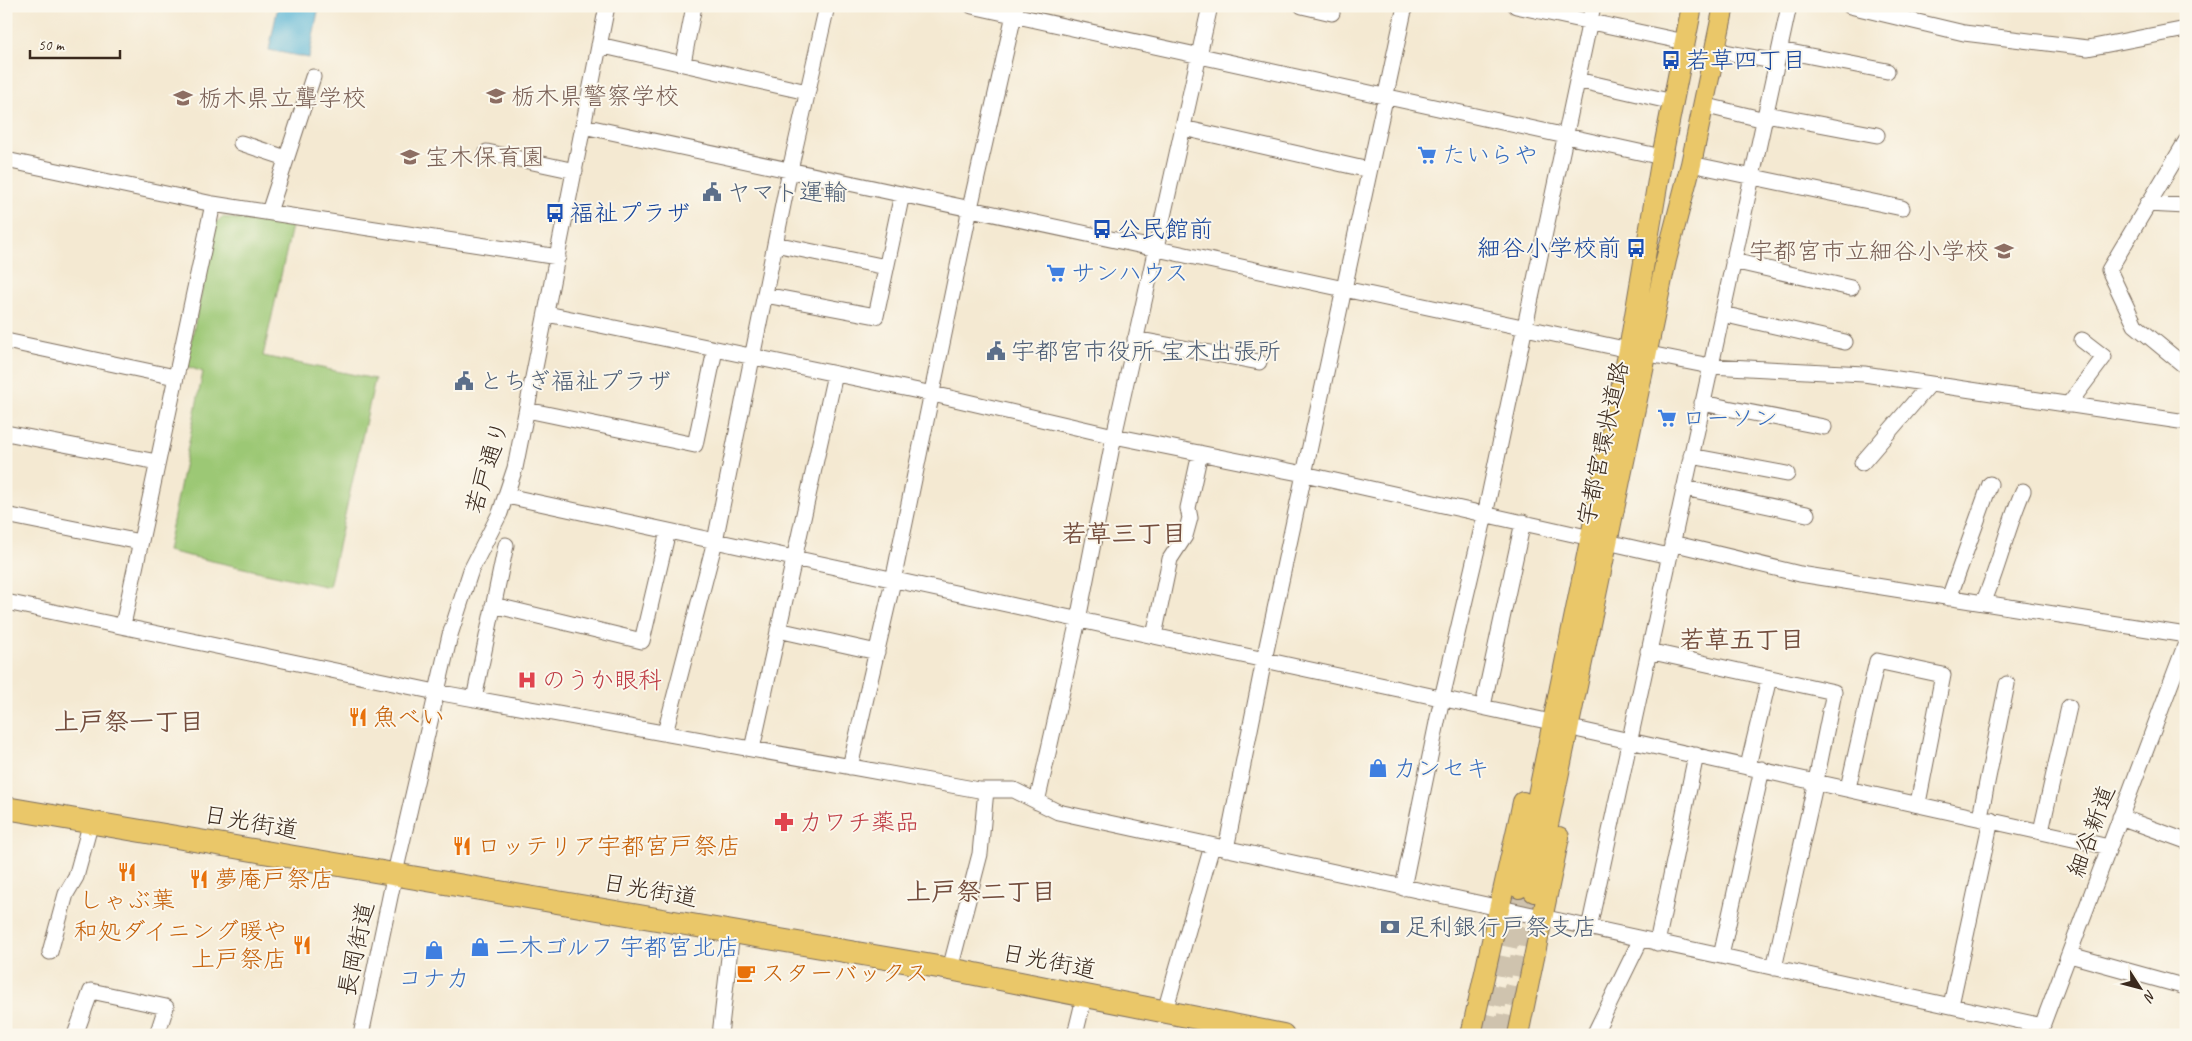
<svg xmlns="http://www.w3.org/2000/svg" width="2192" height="1041" viewBox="0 0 2192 1041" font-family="Caveat,'Klee One',sans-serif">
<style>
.green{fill:#9cc875;stroke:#6c794a}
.water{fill:#56b4d4;stroke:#486f79}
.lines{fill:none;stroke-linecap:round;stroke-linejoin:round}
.major-tunnel{stroke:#cfc3ae;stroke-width:20;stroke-dasharray:20 10;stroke-linecap:butt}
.minor-casing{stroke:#7c6d5d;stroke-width:17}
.major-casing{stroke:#7c6d5d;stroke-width:22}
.highway-casing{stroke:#7c6d5d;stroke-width:24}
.minor{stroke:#fff;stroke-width:15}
.major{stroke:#eac769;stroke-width:20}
.highway{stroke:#eac769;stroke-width:22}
.labels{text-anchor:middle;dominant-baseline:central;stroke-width:4;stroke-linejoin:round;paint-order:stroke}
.transit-label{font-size:24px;fill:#164399;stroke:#fbf7ec;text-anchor:start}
.education-label{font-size:24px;fill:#785e54;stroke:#fbf7ec;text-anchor:start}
.shop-label{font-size:24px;fill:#366cbe;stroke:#fbf7ec;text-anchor:start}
.service-label{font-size:24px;fill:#4e5e75;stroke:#fbf7ec;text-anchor:start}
.street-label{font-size:24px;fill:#3b2a1e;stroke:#fbf7ec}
.health-label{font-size:24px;fill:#be3a42;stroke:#fbf7ec;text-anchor:start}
.food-label{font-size:24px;fill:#c56008;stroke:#fbf7ec;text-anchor:start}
.neighbourhood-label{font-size:25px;font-weight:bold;fill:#744e3e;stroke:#fbf7ec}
</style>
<rect width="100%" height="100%" fill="#fbf7ec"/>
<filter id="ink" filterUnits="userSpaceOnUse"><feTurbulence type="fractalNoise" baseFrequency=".02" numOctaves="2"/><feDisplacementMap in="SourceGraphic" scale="10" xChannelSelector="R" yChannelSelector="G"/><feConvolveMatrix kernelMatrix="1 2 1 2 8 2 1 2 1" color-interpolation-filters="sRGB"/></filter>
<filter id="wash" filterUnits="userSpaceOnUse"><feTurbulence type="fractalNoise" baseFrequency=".0096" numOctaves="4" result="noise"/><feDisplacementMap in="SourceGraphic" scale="20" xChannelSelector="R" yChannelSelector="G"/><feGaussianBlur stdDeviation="1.12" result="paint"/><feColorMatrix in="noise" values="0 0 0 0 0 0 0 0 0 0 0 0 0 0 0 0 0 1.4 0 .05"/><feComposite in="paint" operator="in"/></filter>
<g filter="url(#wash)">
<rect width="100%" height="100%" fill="#f4e9d2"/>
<!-- green -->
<path class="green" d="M222 217 292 226 263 356 375 379 329 587 167 551 203 372 186 366 216 223Z"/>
<!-- water -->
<path class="water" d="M278 6H319L309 58 269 50Z"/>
</g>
<g filter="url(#ink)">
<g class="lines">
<!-- major-tunnel -->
<path class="major-tunnel" d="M1490 1035 1519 888
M1504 1035 1534 892"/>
<!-- minor casing -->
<g class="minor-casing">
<path id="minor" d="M972 6 1662 157
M1302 6 1332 13
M1516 6 1685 42
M1850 6 1964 33 2088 48 2186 29
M599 45 807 92
M1715 50 1777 62
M1780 50 1887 71
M683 63 694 6
M1577 80 1673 102
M1703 105 1765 120
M1766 114 1877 135
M583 126 1629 350 1710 366 1864 374 2186 422
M1183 128 1369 170
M2186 141 2109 270 2135 325 2186 367
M241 143 286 158
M487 152 575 171
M6 160 213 204 558 257
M1691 164 1902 208
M2147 204 2186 206
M269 212 313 77
M775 244 886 267
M1733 261 1851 288
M765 295 876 316 902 194
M547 314 933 394 1114 436 1304 474 1591 538
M1722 314 1845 342
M1135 339 1259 362
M6 341 175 377
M1702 403 1824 427
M2068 405 2104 357 2082 340
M527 410 695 445 715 350
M6 433 157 462
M1691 456 1787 474
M1862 463 1930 384
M1684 488 1807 514
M507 496 1542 720
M6 515 140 542
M1607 542 1669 556
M1672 543 1800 574 2186 635
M1949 598 1990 484
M6 602 436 692 979 790H1014L1058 812 2043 1026
M1983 603C1999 567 2007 527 2023 491
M493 605 642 641 668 531
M123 625 213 204
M778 630 877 652
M1154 636 1170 559 1185 536 1190 518 1188 508 1200 453
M1648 651 1834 692 1816 781 1774 968
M474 699 506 545
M1483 706 1523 522
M1580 730 2109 847
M665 733 715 541 790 170 827 6
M752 749 835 374
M1748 766 1769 678
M850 767 893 581 970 208 1016 6
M1848 788 1877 661 1943 675 1918 803
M1037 802 1078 620 1114 436 1210 6
M1980 817 2007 684
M2120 817 2186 841
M2041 831 2069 707
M1226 849 1264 660 1405 6
M1403 888 1442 698 1485 515 1593 6
M1589 928 1789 6
M1657 943 1696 755
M50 952 66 894 76 877 91 822
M2070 955 2186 987
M1721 956 1762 769
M950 969 980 854 986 790
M1951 1005 1991 820
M1165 1011 1212 846
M2039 1034 2186 643
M75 1035 91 991 166 1007 157 1035
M361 1035 395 873 450 635 471 570 500 513 515 468 607 6
M720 1035 732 931
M1075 1035 1085 994
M1594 1035 1641 939"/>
</g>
<!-- major casing -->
<g class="major-casing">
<path id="major" d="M1519 888 1629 350 1662 157 1692 6
M1534 892 1666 260 1691 164 1724 6
M1471 1035 1523 802
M1518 1035 1559 837"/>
</g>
<!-- highway casing -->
<g class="highway-casing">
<path id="highway" d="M6 808 950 969 1283 1035"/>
</g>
<!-- minor -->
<use href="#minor" class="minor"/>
<!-- major -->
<use href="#major" class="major"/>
<!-- highway -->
<use href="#highway" class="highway"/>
</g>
</g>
<!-- icons -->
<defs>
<g id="bus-bare" transform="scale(1.5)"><path d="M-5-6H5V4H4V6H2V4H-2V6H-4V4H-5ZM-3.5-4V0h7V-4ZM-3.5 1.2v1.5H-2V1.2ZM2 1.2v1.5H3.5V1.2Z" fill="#1a4fb4" stroke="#fbf7ec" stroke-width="2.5" paint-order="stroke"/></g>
<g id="school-bare" transform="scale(1.5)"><path d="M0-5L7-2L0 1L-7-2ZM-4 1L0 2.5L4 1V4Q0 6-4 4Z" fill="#8d6e63" stroke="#fbf7ec" stroke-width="2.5" paint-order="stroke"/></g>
<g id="supermarket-bare" transform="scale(1.5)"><path d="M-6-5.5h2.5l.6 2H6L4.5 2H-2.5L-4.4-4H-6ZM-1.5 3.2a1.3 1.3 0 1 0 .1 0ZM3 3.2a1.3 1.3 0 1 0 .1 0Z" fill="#3f7fe0" stroke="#fbf7ec" stroke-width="2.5" paint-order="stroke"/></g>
<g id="civic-bare" transform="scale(1.5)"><path d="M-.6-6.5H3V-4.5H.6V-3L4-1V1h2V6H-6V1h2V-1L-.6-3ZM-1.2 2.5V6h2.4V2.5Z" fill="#5c6f8a" stroke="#fbf7ec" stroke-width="2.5" paint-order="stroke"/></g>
<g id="hospital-bare" transform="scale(1.5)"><path d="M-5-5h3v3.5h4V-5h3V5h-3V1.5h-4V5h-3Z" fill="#e0444e" stroke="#fbf7ec" stroke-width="2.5" paint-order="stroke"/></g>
<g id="restaurant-bare" transform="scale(1.5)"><path d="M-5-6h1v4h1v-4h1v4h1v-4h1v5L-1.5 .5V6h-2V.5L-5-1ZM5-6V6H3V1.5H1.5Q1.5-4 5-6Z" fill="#e8710a" stroke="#fbf7ec" stroke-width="2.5" paint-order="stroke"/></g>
<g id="shop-bare" transform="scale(1.5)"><path d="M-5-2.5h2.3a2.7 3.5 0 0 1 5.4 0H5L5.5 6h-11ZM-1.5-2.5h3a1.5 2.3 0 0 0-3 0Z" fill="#3f7fe0" stroke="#fbf7ec" stroke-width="2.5" paint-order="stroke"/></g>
<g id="pharmacy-bare" transform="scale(1.5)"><path d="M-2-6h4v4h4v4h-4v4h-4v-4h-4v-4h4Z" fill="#e0444e" stroke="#fbf7ec" stroke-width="2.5" paint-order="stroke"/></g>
<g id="bank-bare" transform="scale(1.5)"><path d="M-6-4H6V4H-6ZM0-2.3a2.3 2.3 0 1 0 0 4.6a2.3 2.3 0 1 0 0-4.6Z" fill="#5c6f8a" stroke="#fbf7ec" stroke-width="2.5" paint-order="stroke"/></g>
<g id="cafe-bare" transform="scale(1.5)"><path d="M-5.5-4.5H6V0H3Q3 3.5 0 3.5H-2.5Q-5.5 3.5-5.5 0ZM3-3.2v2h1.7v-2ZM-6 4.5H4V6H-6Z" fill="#e8710a" stroke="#fbf7ec" stroke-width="2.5" paint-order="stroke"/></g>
</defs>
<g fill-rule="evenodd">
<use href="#bus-bare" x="1671" y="60"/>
<use href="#school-bare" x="496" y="96"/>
<use href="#school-bare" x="183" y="98"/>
<use href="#supermarket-bare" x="1427" y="155"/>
<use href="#school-bare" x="410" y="157"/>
<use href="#civic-bare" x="712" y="192"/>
<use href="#bus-bare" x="555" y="213"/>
<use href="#bus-bare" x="1102" y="229"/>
<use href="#bus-bare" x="1636" y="248"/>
<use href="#school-bare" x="2004" y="251"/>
<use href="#supermarket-bare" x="1056" y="273"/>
<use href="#civic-bare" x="996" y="351"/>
<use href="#civic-bare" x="464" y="381"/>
<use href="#supermarket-bare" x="1667" y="418"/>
<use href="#hospital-bare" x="527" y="680"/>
<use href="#restaurant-bare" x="358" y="717"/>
<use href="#shop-bare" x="1378" y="768"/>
<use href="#pharmacy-bare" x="784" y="822"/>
<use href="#restaurant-bare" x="462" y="846"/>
<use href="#restaurant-bare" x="127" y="872"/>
<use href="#restaurant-bare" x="199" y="879"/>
<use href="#bank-bare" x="1390" y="927"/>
<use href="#restaurant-bare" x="302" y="945"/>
<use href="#shop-bare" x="480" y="947"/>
<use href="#shop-bare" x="434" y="950"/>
<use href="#cafe-bare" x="746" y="973"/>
</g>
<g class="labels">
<!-- transit labels -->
<g class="transit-label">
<text x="1686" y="60">若草四丁目</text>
<text x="570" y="213">福祉プラザ</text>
<text x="1117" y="229">公民館前</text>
<text x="1621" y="248" text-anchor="end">細谷小学校前</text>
</g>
<!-- education labels -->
<g class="education-label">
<text x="511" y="96">栃木県警察学校</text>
<text x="198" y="98">栃木県立聾学校</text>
<text x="425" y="157">宝木保育園</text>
<text x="1989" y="251" text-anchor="end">宇都宮市立細谷小学校</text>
</g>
<!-- shop labels -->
<g class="shop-label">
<text x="1442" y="155">たいらや</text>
<text x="1071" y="273">サンハウス</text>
<text x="1682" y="418">ローソン</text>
<text x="1393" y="768">カンセキ</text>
<text x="495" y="947">二木ゴルフ 宇都宮北店</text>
<text x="434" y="978" text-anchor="middle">コナカ</text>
</g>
<!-- service labels -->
<g class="service-label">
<text x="727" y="192">ヤマト運輸</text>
<text x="1011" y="351">宇都宮市役所 宝木出張所</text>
<text x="479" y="381">とちぎ福祉プラザ</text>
<text x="1405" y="927">足利銀行戸祭支店</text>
</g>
<!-- street labels -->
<g class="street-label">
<text transform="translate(1603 443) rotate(-78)">宇都宮環状道路</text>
<text transform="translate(487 467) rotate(-73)">若戸通り</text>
<text transform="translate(251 822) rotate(10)">日光街道</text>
<text transform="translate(2091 831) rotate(-70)">細谷新道</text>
<text transform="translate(650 890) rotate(10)">日光街道</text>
<text transform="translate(356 949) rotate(-78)">長岡街道</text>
<text transform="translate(1049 961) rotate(11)">日光街道</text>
</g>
<!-- health labels -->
<g class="health-label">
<text x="542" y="680">のうか眼科</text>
<text x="799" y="822">カワチ薬品</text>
</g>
<!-- food labels -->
<g class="food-label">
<text x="373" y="717">魚べい</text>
<text x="477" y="846">ロッテリア宇都宮戸祭店</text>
<text x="214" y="879">夢庵戸祭店</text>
<text x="127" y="900" text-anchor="middle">しゃぶ葉</text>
<text x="287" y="931" text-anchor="end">和処ダイニング暖や<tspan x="287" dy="28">上戸祭店</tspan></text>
<text x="761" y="973">スターバックス</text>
</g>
<!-- neighbourhood labels -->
<g class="neighbourhood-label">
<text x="1124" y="534">若草三丁目</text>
<text x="1742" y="640">若草五丁目</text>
<text x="129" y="722">上戸祭一丁目</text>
<text x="981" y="892">上戸祭二丁目</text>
</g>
</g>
<!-- margin -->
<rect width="2192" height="1041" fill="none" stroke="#fbf7ec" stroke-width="25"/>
<!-- north arrow -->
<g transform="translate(2140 988) rotate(126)" stroke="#fbf7ec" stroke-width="4" paint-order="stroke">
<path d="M0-4L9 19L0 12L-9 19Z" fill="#3b2a1e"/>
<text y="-8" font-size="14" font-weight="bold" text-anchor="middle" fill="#3b2a1e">N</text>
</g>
<!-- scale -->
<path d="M30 50v8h90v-8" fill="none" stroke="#3b2a1e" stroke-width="2.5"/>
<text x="38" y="50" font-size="15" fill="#3b2a1e" stroke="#fbf7ec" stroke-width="4" paint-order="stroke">50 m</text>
</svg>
